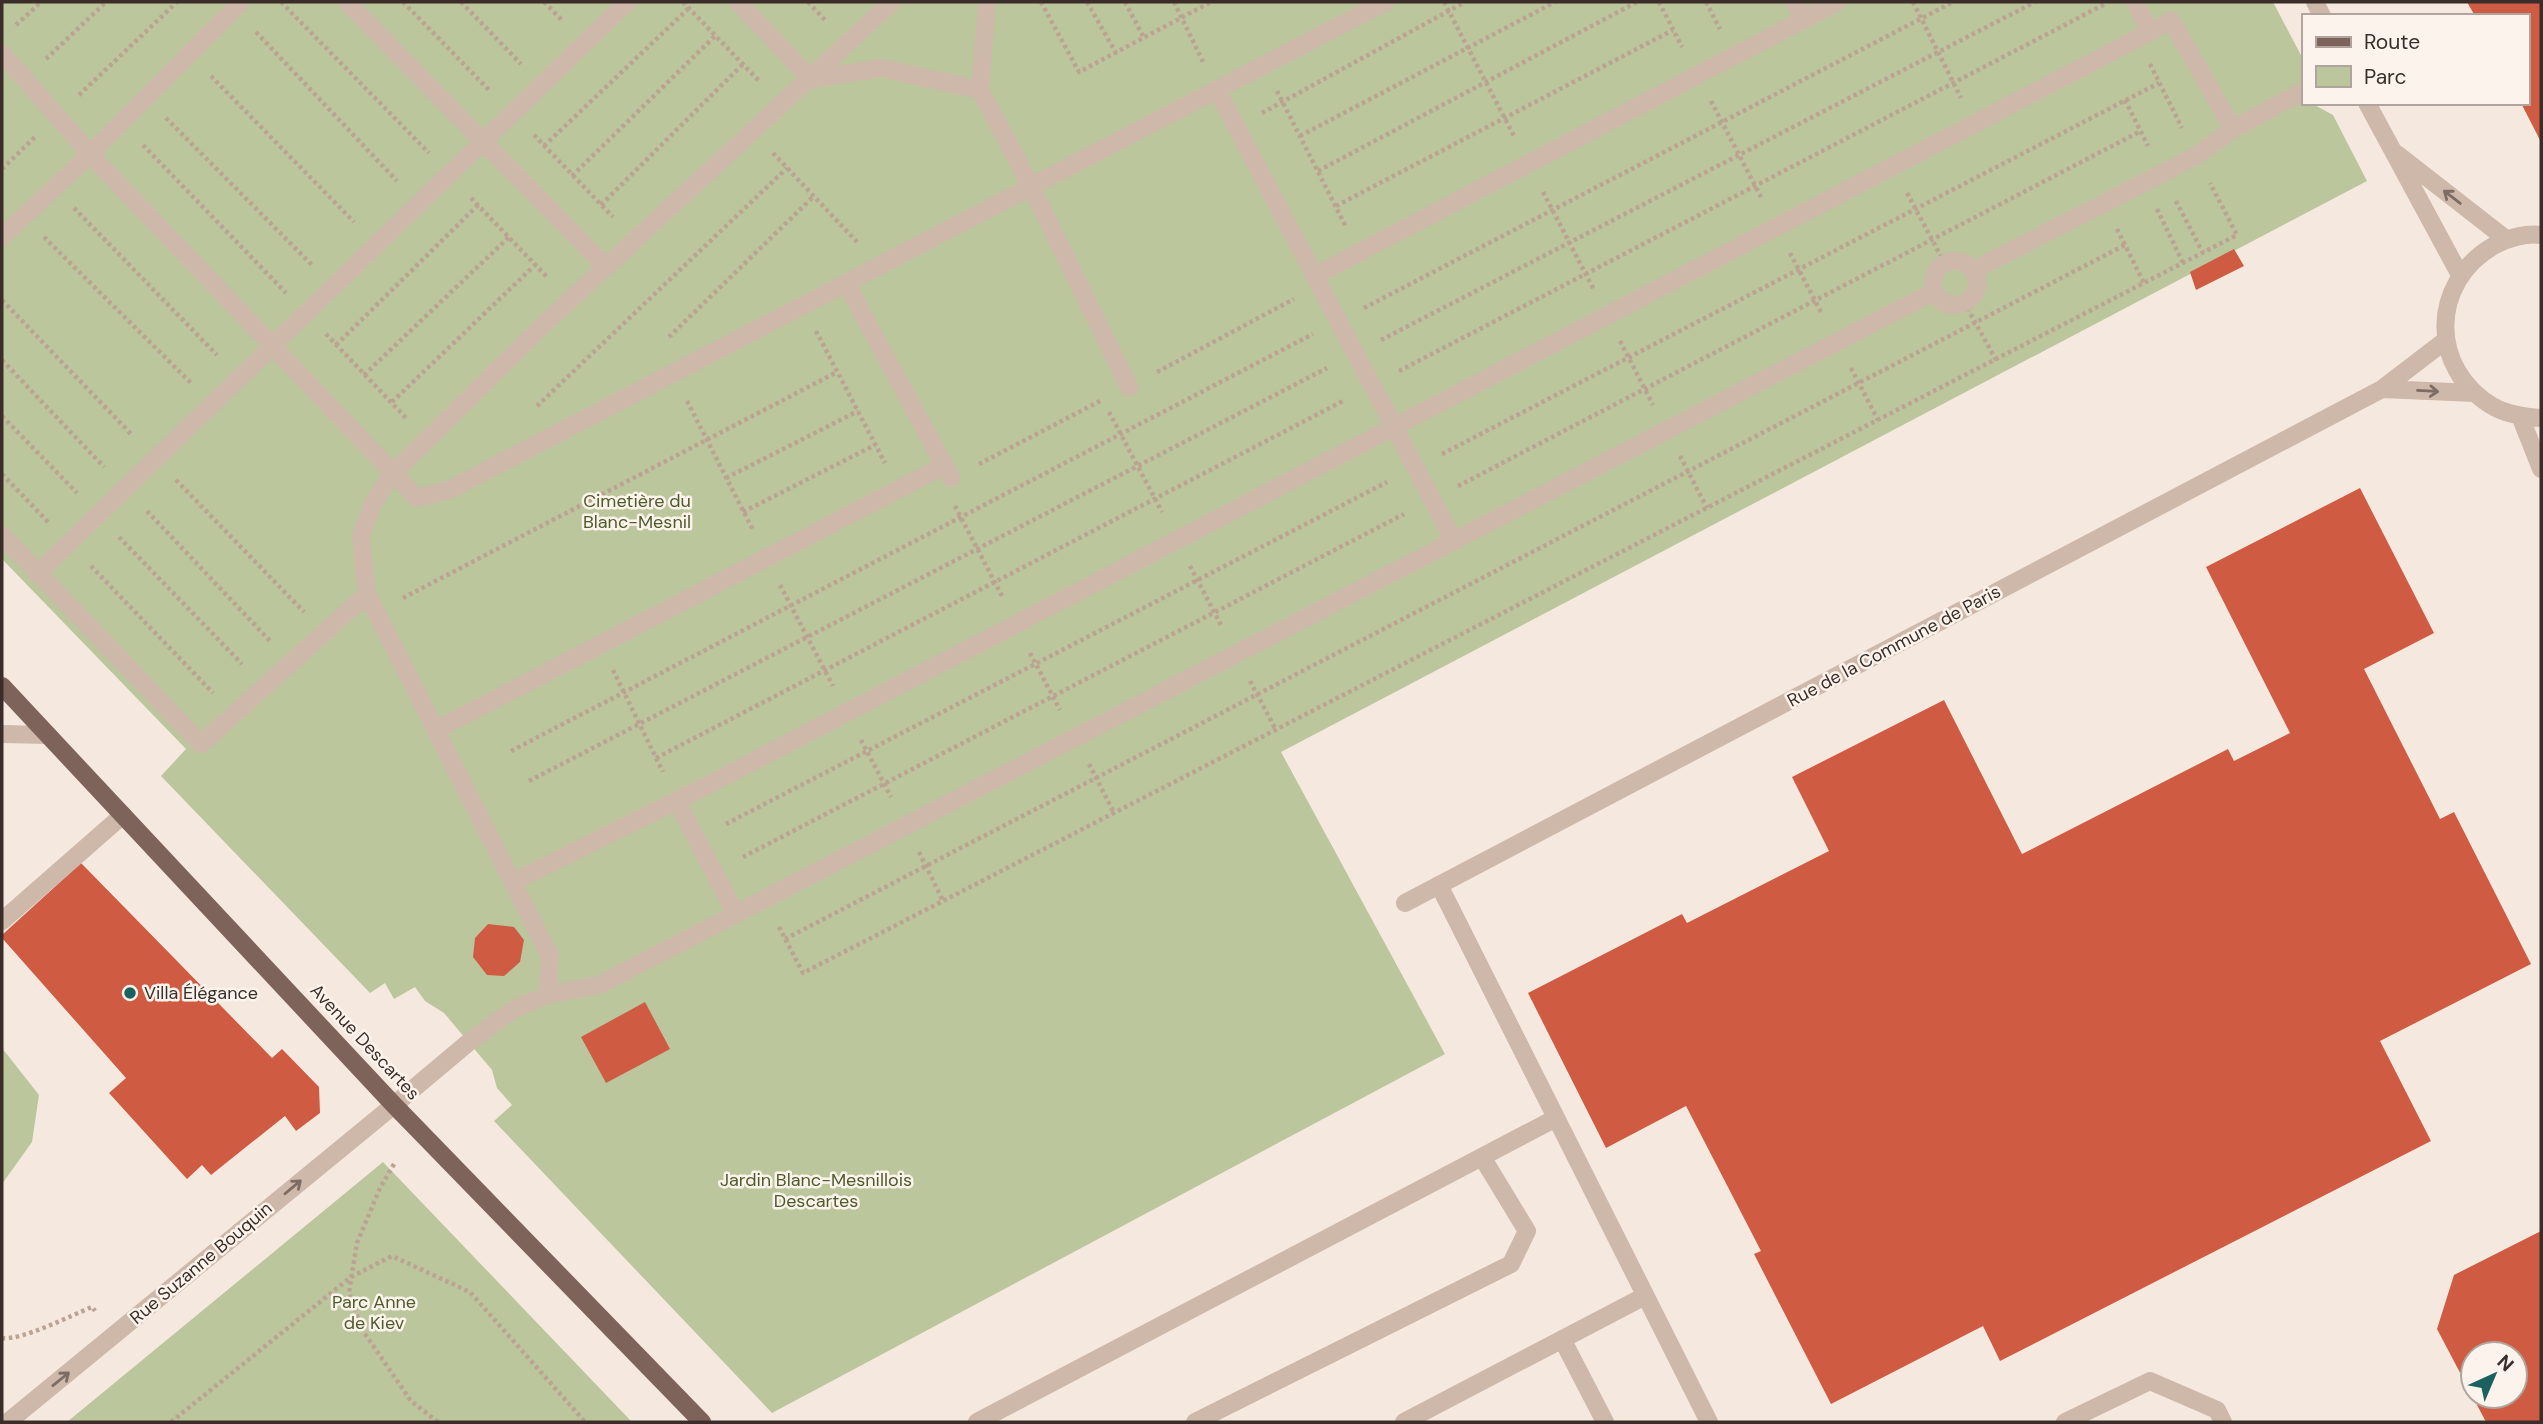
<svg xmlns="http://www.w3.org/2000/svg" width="2543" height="1424" viewBox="0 0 2543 1424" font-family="'DM Sans',sans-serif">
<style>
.green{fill:#bbc69d}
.building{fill:#cf5b43;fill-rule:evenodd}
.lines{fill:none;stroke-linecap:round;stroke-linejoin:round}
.path{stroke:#bba293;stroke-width:4.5;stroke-dasharray:3.5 3.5;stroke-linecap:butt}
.service{stroke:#ceb8aa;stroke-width:18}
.minor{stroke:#ceb8aa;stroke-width:18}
.primary{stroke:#7e635a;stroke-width:18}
.oneway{stroke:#7d6c64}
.poi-dot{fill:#1b6160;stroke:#fcf4ec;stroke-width:2.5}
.labels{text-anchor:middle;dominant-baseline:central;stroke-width:5;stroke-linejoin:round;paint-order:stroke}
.park-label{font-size:18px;fill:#4d5c2b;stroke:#fcf4ec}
.street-label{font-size:18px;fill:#3b2e2a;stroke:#fcf4ec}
.poi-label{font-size:18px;fill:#3b2e2a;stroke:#fcf4ec;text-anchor:start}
</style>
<rect width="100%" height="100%" fill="#f5e9df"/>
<!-- green -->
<path class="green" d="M2 2H2273L2303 59 2301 85 2303 103H2311L2333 115 2367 181 1281 752 1445 1054 772 1413 494 1121 512 1105 497 1088 492 1070 444 1013 425 1001 415 987 394 999 385 983 370 993 161 776 186 749 2 559Z
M2 1048 39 1095 32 1142 2 1184Z
M383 1162 632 1422H67Z"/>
<!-- building -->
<path class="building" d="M2467 2H2541V142L2521 103H2527V16H2475Z
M2234 249 2244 266 2196 290 2190 272Z
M2360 488 2434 633 2364 669 2440 819 2454 812 2531 964 2380 1041 2431 1141 2000 1361 1983 1326 1831 1404 1754 1254 1761 1251 1686 1106 1606 1148 1528 993 1682 914 1687 923 1829 851 1792 777 1944 700 2022 854 2228 749 2234 761 2290 733 2206 567Z
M81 863 272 1058 282 1049 319 1087 320 1113 296 1131 285 1116 211 1175 202 1165 187 1179 109 1093 126 1078 2 938V935Z
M488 924 514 927 524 940 520 962 504 976 487 975 473 957 475 938Z
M645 1002 670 1049 606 1083 581 1037Z
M2541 1231V1422H2486L2437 1329 2454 1275ZM2473 1354H2515V1396H2473Z"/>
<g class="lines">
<!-- path -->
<path class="path" d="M281 2 429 153
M403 2 491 92
M461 2 521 64
M544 2 563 21
M683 2 760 82
M808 2 825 20
M1041 2 1079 72 1211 2
M1087 2 1116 53
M1125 2 1144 38
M1174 2 1204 64
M1444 2 1515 138
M1659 2 1682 47
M1706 2 1720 29
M1913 2 1961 98
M16 25 41 2
M256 32 397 181
M46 59 106 2
M2150 64 2182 128
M211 76 354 222
M1277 91 1346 227
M79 95 177 2
M2125 100 2148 146
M1711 101 1762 199
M1262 113 1465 2
M166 118 313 266
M534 135 613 217
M1300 136 1555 2
M143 145 286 293
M544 146 689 8
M773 153 858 243
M2 169 35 137
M1318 171 1637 2
M572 176 715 36
M1543 192 1594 290
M1907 193 1944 262
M471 198 547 277
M2176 201 2203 253
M601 205 743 64
M1336 206 1673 30
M74 208 217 355
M2157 209 2183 263
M2117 229 2144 283
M44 237 192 384
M1790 253 1822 314
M2 300 133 436
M1964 302 1996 360
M1364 308 1953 2
M816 331 885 463
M326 334 407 419
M669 337 814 196
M1381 340 2035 2
M1620 341 1653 405
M336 345 478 205
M2 360 104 467
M1851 368 1878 420
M1399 371 2105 4
M1157 372 1294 299
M364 375 509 237
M687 401 753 530
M392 402 535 265
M537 406 787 168
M1109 412 1162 512
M2 416 77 493
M1442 454 2159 83
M1680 456 1707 508
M979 464 1102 400
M2 474 48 522
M726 478 858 411
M176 480 304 612
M1458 486 2141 131
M955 506 1003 598
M147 511 271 642
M743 512 875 445
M119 537 242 664
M91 566 213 693
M1190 566 1222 627
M780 585 833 686
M403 598 837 372
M1030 653 1060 710
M613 670 663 772
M1250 681 1276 730
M861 740 891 797
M511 751 1313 334
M656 758 1345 400
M1089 764 1114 813
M529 781 1327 368
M726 824 1387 482
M919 852 943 901
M743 857 1404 514
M779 927 803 973 2237 235 2210 183
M785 939 2125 245
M394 1164 380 1188 357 1243 349 1292 361 1328 411 1401 438 1422
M2 1338C21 1341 72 1315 92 1307L95 1311
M171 1422 351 1277 392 1256 470 1292 585 1422"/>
<!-- service -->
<path class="service" d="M347 2 606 267
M738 2 811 79 882 68 980 90
M987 2 980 90 1031 186 1129 387
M1794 2 1804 18
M2135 2 2150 32 2171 20 2233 129 2303 91
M2 53 90 154 417 498 449 490 1385 2
M1217 90 1454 541
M2 237 90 154 241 2
M1933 283a22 22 0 1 1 44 0a22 22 0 1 1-44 0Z
M1974 270 2196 156 2233 129
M1316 275 1837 2
M846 283 951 478
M2 535 201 744 367 594
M37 574 627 2
M436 730 945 465
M2 734 48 735
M676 800 736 914
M513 882 706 786 2150 32
M1439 885 1709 1422
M2 921 123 815
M547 995 599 985 1933 292
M394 1105 469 1042 514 1009 547 995 550 956 367 594 361 536 373 503 392 474 542 326 892 2
M1562 1339 1605 1422
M977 1422 1556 1118
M1195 1422 1511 1264 1527 1231 1482 1157
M1404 1422 1645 1296
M2065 1422 2150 1381 2217 1410 2223 1422"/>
<!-- minor -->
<path class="minor" d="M2315 2 2322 16
M2367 103 2460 275
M2397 154 2506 239
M2541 235C2526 233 2508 238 2495 245 2429 282 2429 370 2494 407 2509 415 2525 417 2541 418
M2382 389 2475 393
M2520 416 2541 469
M1405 903 2382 389 2446 340
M8 1422 394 1105"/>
<!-- primary -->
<path class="primary" d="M2 686 394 1105 702 1422"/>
</g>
<!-- one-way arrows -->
<defs><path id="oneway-shaft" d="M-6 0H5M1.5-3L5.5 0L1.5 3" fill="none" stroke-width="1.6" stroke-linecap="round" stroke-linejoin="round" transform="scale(1.75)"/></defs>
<g class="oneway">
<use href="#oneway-shaft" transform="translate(2452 197) rotate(-142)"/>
<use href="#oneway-shaft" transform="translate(2428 391) rotate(3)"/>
<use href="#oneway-shaft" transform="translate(293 1187) rotate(-40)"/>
<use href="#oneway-shaft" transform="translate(61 1379) rotate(-39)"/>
</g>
<!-- markers -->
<circle class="poi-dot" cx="130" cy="993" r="7"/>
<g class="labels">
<!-- park labels -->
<g class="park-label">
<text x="637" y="501">Cimetière du<tspan x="637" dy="21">Blanc-Mesnil</tspan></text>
<text x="816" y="1180">Jardin Blanc-Mesnillois<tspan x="816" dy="21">Descartes</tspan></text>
<text x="374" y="1302">Parc Anne<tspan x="374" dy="21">de Kiev</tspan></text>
</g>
<!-- street labels -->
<g class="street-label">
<text transform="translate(1894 646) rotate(-28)">Rue de la Commune de Paris</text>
<text transform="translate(365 1042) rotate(47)">Avenue Descartes</text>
<text transform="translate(201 1263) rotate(-40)">Rue Suzanne Bouquin</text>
</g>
<!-- poi labels -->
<g class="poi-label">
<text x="144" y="993">Villa Élégance</text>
</g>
</g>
<!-- border -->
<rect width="2543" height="1424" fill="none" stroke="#3b2e2a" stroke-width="7"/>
<!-- legend -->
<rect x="2302" y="14" width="228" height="91" fill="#fcf4ec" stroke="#afa59e" stroke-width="2"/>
<rect x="2316" y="37" width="35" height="10" fill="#7e635a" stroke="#afa59e" stroke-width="2"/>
<text x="2364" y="49" font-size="21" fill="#3b2e2a">Route</text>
<rect x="2316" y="66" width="35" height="21" fill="#bbc69d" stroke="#afa59e" stroke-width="2"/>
<text x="2364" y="84" font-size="21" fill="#3b2e2a">Parc</text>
<!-- north arrow -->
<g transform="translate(2494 1375) rotate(44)"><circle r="33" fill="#fcf4ec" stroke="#afa59e" stroke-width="2"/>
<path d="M0-5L12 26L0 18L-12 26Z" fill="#1b6160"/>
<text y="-10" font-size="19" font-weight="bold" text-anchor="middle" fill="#3b2e2a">N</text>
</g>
</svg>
